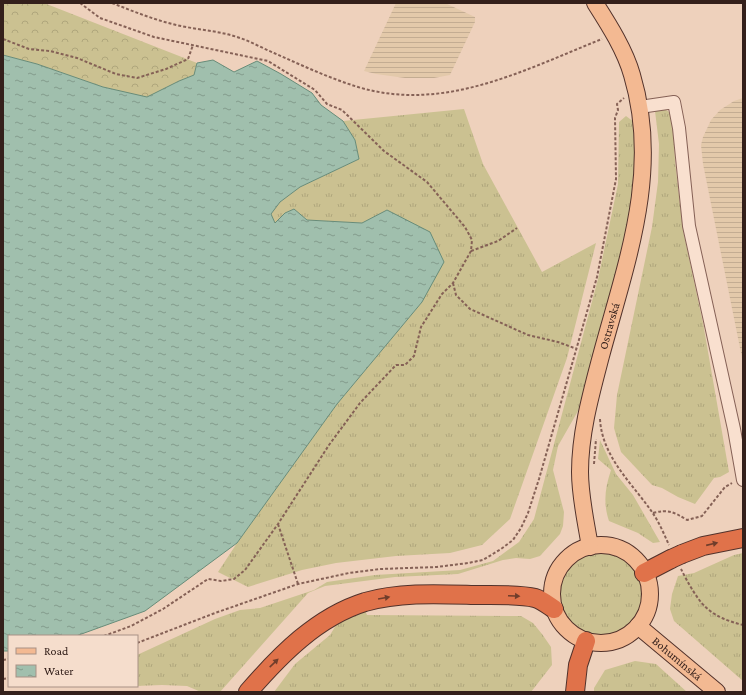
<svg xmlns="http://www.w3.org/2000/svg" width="746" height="695" viewBox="0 0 746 695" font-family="'Crimson Pro',serif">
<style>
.farmland{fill:url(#farmland-rules)}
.grass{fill:url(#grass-tufts)}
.forest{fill:url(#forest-crowns)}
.water{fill:url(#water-ripples);stroke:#688c79}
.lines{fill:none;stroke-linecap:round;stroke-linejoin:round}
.minor-casing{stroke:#856156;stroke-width:14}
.major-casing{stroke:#52322b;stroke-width:18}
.highway-casing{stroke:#52322b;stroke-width:20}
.path{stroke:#856156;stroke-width:2;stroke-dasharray:3 2;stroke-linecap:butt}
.minor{stroke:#f9e0cf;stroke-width:12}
.major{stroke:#f3b992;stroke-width:16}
.highway{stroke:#e0724a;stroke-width:18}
.highway-bridge-casing{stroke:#52322b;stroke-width:20;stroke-linecap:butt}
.highway-bridge{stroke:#e0724a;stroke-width:18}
.oneway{fill:#703d2b}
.labels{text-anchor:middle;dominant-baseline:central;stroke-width:3.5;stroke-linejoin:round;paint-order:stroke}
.street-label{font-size:12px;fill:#34201b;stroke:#f5ddcc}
</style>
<defs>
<pattern id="farmland-rules" width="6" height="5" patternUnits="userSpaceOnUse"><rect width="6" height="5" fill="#e3c9aa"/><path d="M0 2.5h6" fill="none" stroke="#c3ac92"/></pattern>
<pattern id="grass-tufts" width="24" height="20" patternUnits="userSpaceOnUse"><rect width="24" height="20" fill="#cbc191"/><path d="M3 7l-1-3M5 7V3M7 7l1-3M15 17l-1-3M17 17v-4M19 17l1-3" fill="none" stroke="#afa67c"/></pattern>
<pattern id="forest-crowns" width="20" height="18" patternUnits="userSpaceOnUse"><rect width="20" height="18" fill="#cbc191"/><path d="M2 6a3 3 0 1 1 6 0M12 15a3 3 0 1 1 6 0" fill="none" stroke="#afa67c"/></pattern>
<pattern id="water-ripples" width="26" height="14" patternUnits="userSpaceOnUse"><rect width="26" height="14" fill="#a0bfad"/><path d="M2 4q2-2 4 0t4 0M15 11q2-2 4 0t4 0" fill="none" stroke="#839b8c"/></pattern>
</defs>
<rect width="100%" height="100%" fill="#eed1bc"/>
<!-- farmland -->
<path class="farmland" d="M396 3H445L475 17V22L450 75 434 78H405L376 74 364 71Z
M743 98V363L703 164 701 145 703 137 711 120 720 110 734 101Z"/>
<!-- grass -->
<path class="grass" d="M464 109 483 164 542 272 596 243 567 358 510 519 482 545 450 553 396 556 336 563 302 570 248 587 218 572 237 543 337 404 422 302 387 210 363 223 307 220 294 209 285 213 275 223 271 214 280 202 300 187 359 159 355 140 343 121Z
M663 109 668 111 673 119 675 161 683 230 703 323 729 472 720 477 714 478 695 504 678 497 662 488 652 485 621 452 614 428 617 395 652 227 658 182 659 144 655 111Z
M626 116 634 122 635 191 611 293 578 411 558 446 553 470 564 512 563 526 560 534 540 556 530 559 516 558 503 560 458 574 395 577 325 586 308 593 220 692H201L187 686 162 685 135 686H133H137V655L215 619 240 610 260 608 314 590 327 582 375 575 460 570 493 561 519 542 534 519 598 279 618 184 619 122Z
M600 440 616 474 633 495 660 542 653 543 638 533 609 521C603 503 605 488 611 470L598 459Z
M560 594a42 42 0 1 1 84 0a42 42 0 1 1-84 0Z
M743 553V681L674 621 670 609 672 594 678 576 694 573 734 555Z
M364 608 367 615 521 616 533 623 542 634 551 647 552 665 531 692H274L295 664 330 635 341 617Z
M635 661 656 664 687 692H594V688L605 670Z"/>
<!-- forest -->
<path class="forest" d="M3 3H44L197 63 194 75 179 81 147 98 103 87 37 64 3 55Z"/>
<!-- water -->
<path class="water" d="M3 55 37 64 103 87 147 97 179 81 194 75 197 63 213 60 234 72 257 61 281 74 312 93 321 105 343 121 355 140 359 159 300 187 280 202 271 214 275 223 285 213 294 209 307 220 362 223 387 210 430 232 444 262 422 302 337 404 237 543 145 611 76 636H9V651H3Z"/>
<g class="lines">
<!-- minor casing -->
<g class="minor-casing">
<path id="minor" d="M640 107 674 102 679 128 689 226 734 429 743 480"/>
</g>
<!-- major casing -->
<g class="major-casing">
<g id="major">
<circle cx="601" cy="594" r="49"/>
<path id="s1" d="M590 547C586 522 580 497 580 472 580 433 591 394 601 356 626 263 661 172 632 75 625 50 609 25 595 3"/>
<path id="s2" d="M638 626 717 692"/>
</g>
</g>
<!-- highway casing -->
<g class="highway-casing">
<path id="highway" d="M682 554 703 546 743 538
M644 573 671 559
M248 692C280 655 317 617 365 602 400 592 439 594 474 595 491 595 520 594 535 598 542 600 548 605 554 609
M575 692 578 665 586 641"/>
</g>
<!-- path -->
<path class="path" d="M80 3 100 18 154 37 268 61 315 90 327 104 342 110 384 151 427 182 465 227 472 240 471 251 453 283 442 294 421 327 414 356 405 365H396L360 403 329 445 278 524 245 570 234 579 221 581 208 579 163 609 131 626 104 636
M112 3C135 12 157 21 181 26 200 30 219 31 237 37 250 41 262 48 274 53 301 65 329 78 358 87 444 113 524 70 602 39
M3 39 29 49 50 51 77 58 116 74 137 78 166 69 188 59 193 45
M471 251 498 241 517 228
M453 283 456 295 470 309 528 335 558 342 577 349
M600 419C602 457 632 483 652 512 659 522 664 534 669 545
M594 464 596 439
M653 513C668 509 674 512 687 520L702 516 725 487 732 483
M278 524 298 584
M681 569C687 581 698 602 709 610 719 618 731 622 743 625
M137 643 215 613 298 584 349 573 380 569 437 567 468 563 483 560 501 549 513 540 521 528 528 513 539 479 597 277 616 179 615 118 618 110 617 104 624 98
M3 660 9 659
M3 679 9 678"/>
<!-- minor -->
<use href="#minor" class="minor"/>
<!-- major -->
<use href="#major" class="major"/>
<!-- highway -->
<use href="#highway" class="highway"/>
<!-- highway-bridge casing -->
<g class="highway-bridge-casing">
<path id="highway-bridge" d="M671 559 682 554"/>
</g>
<!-- highway-bridge -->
<use href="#highway-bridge" class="highway-bridge"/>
</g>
<!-- one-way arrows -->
<defs><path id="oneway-solid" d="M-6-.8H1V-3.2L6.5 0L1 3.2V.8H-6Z"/></defs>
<g class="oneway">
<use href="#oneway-solid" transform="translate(712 544) rotate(-13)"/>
<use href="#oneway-solid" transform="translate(514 596) rotate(3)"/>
<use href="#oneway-solid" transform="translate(384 598) rotate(-10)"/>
<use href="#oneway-solid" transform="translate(274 663) rotate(-44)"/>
</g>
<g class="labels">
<!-- street labels -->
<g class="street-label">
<text stroke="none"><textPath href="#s1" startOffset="225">Ostravská</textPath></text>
<text stroke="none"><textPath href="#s2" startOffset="51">Bohumínská</textPath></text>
</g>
</g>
<!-- border -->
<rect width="746" height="695" fill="none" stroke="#34201b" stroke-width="8"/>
<!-- legend -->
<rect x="8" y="635" width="130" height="52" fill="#f5ddcc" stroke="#a89185"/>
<rect x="16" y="648" width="20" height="6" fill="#f3b992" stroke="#a89185"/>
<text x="44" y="655" font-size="12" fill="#34201b">Road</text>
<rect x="16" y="665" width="20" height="12" fill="url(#water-ripples)" stroke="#a89185"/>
<text x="44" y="675" font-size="12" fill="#34201b">Water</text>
</svg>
